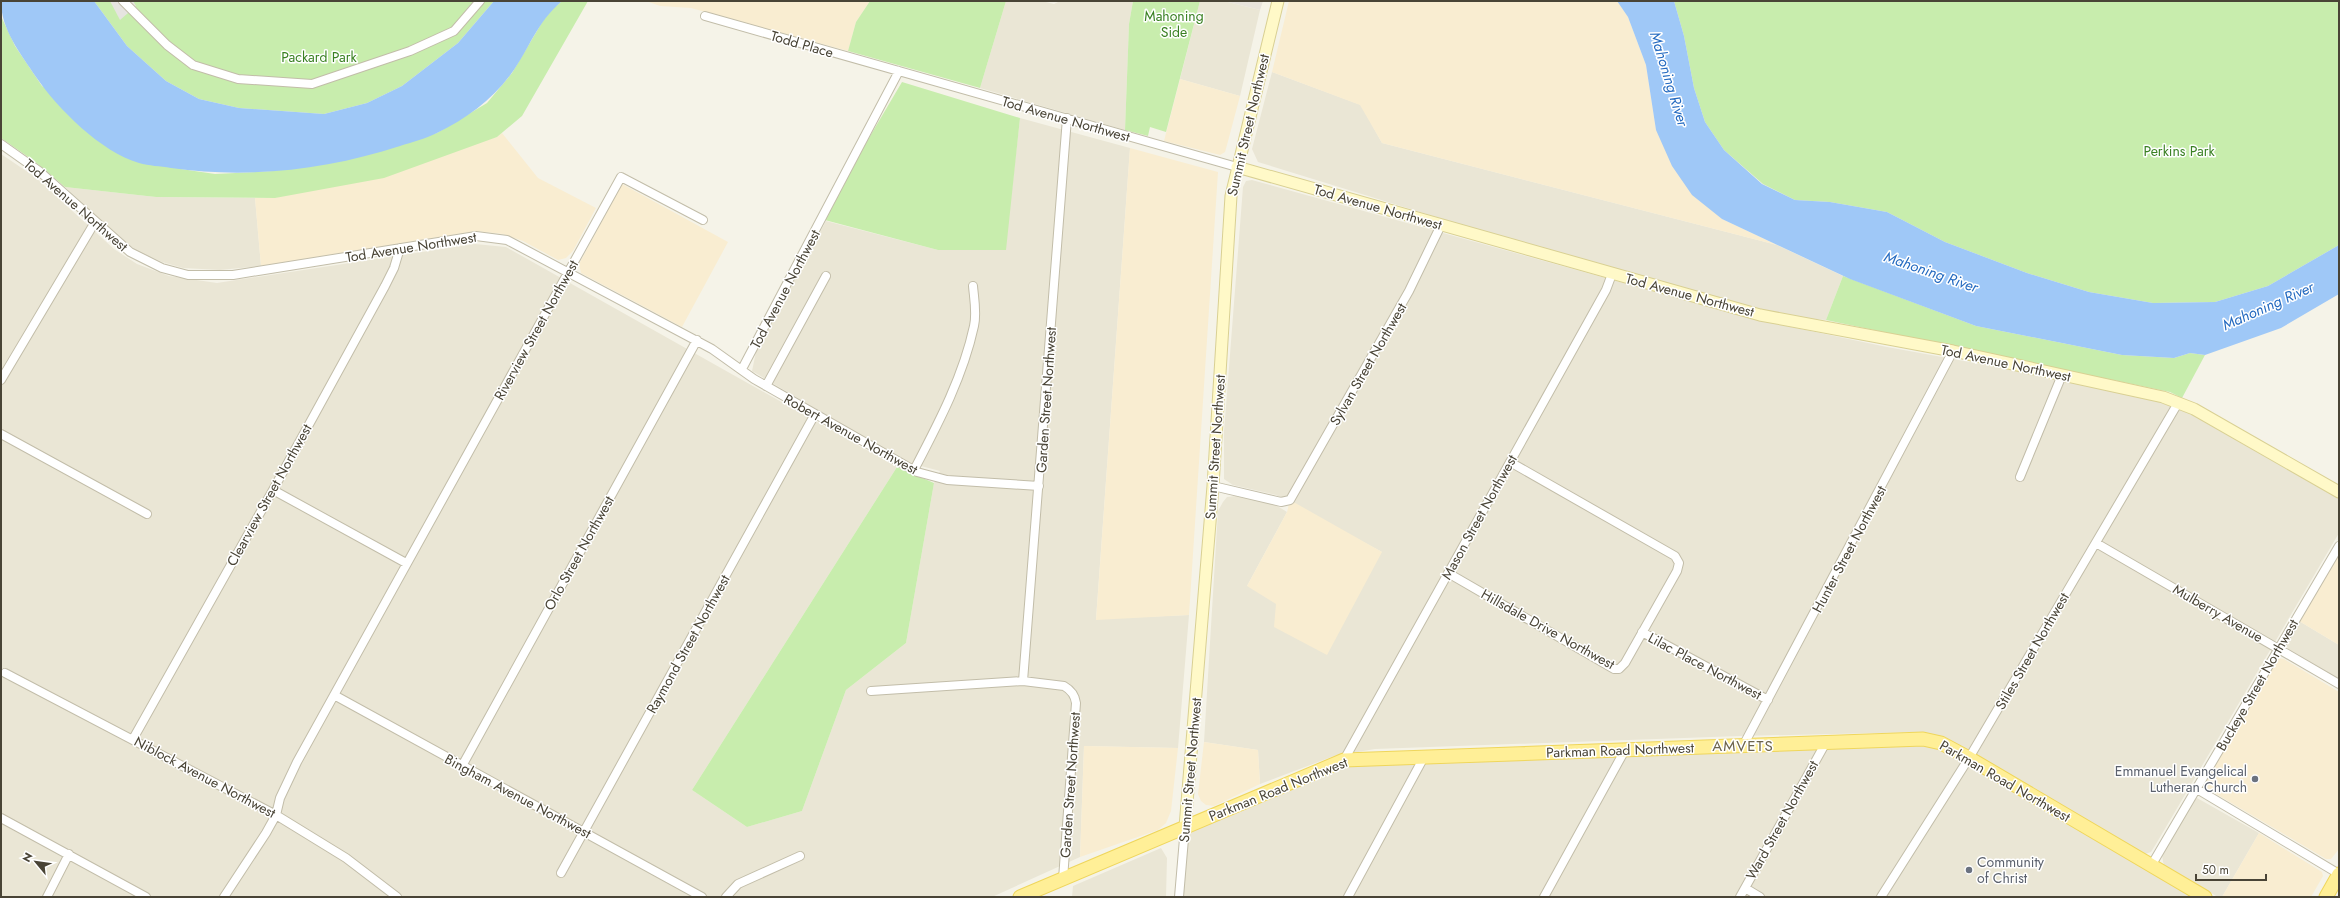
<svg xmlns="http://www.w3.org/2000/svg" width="2340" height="898" viewBox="0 0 2340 898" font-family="Jost,sans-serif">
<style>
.residential{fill:#eae6d5}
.commercial{fill:#f9edd1}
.industrial{fill:#e8e4dc}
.green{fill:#c8edad}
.parking{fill:#e6e4e0}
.water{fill:#9fc8f7}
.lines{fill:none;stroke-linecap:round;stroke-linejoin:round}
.street-casing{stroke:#c2bda9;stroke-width:10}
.secondary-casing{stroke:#d9d093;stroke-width:13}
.primary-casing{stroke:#efd65c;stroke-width:15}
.street{stroke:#fff;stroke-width:8}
.secondary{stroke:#fff9c8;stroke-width:11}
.primary{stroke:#ffef97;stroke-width:13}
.worship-dot{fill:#6b7280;stroke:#fff;stroke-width:1.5}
.labels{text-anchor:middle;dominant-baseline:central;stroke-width:3;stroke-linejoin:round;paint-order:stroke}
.park-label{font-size:14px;fill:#3a8123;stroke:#fff}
.street-label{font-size:14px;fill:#494436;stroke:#fff}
.worship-label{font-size:14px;fill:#5b616d;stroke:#fff;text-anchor:end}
.water-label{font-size:15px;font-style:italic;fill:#246ac0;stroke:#fff}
.neighbourhood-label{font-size:15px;letter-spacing:1px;fill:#6d644c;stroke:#fff}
</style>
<rect width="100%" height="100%" fill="#f5f3e8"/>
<!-- residential -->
<path class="residential" d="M1006 1H1042L1054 4 1060 1H1133L1129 24 1125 130 980 88Z
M1200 1H1224L1260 10 1240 96 1180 79Z
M1272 72 1361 105 1382 143 1777 245 1843 276 1826 320 1789 317 1650 280 1485 232 1258 162 1252 149Z
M1020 118 1130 148 1096 619 1189 615 1178 748 1084 746 1080 857 992 897H1V154L35 177 114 249 137 264 169 276 217 283 475 244 506 247 897 467 692 790 747 827 802 811 846 690 906 643 934 483 940 471 906 462 752 371 756 352 826 221 938 250H1005Z
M1252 180 1757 320 1887 347 2019 371 2150 399 2185 411 2339 499V533L2156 844 2151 852 2145 854 1938 737 1922 732 1740 736 1375 749 1334 756 1260 784 1258 750 1204 742 1218 511 1223 502 1227 497 1236 496 1274 504 1287 512 1247 586 1382 552 1276 495 1233 485 1224 479V432L1243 187 1246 181Z
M65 187 156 197 255 198 261 266 220 270 183 268 162 262 137 251 116 235Z
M2299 621 2339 645V679L2288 649 2286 643Z
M1923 739 2205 897H1179L1185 827 1344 760Z
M2197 798 2259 833 2222 897H2218L2165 867 2163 862 2162 854 2194 800Z
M1161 848 1167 858 1166 897H1072L1073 886Z"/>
<!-- commercial -->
<path class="commercial" d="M646 1H870L856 22 848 51 691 8 660 6Z
M1289 1H1617L1628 17 1646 65 1656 130 1722 219 1777 245 1382 143 1360 105 1272 72Z
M1180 79 1240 96 1227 145 1225 152 1220 155 1164 141Z
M502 133 538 178 596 208 573 251 566 258 558 260 523 241 503 234 475 231 261 266 255 198H275L497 137Z
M1130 148 1218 172 1189 615 1096 620Z
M622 184 728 242 682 327 581 273 579 264Z
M1290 500 1382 552 1327 655 1274 627 1276 604 1247 586 1287 512Z
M2339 553V645L2299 621Z
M2277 658 2284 659 2339 692V849L2331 859H2326L2206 788 2204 785Z
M1204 742 1258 750 1260 784 1214 806 1206 805 1201 801 1198 794Z
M1084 746 1178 748 1171 811 1166 823 1158 830 1080 857Z
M2259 833 2322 872 2323 876 2311 897H2222Z"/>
<!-- industrial -->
<path class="industrial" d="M1224 1H1263L1260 10Z"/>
<!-- green -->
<path class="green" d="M94 1H494L458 43 402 86 367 103 324 114 239 108 199 99 166 81 127 46Z
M562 1H588L522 116 497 137 384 178 275 198 156 197 65 187 34 161 1 138V16L15 46 42 86 181 169 215 174 273 171 437 133 487 103 512 73 547 14Z
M870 1H1006L980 88 848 51 856 22Z
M1133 1H1200L1166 132 1150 127 1148 136 1125 130 1129 24Z
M1674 1H2339V245L2268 286 2215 302 2153 303 2089 292 2027 273 1945 242 1887 212 1830 202 1795 200 1763 184 1724 150 1705 122 1694 88 1684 36Z
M902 82 1020 118 1006 250H938L821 219Z
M1843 276 1976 326 2122 355 2174 358 2190 353 2205 355 2182 398 2170 392 1826 320Z
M897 467 934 483 906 643 846 690 802 811 747 827 692 790Z"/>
<!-- parking -->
<path class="parking" d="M110 1H133L136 6 120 20Z"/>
<!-- water -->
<path class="water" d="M1 1H94L127 46 166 81 199 99 239 108 324 114 367 103 402 86 458 43 494 1H562C536 23 530 48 511 74 492 100 466 119 437 133 425 139 412 142 400 146 326 170 248 179 171 168 160 166 149 166 139 163 101 152 58 109 36 77 21 54 1 30 1 1Z
M1617 1H1674L1684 36 1694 88 1705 122 1724 150 1762 184 1795 200 1830 202 1887 212 1945 242 2027 273 2089 292 2153 303 2215 302 2268 286 2339 245V294L2281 328 2205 355 2190 353 2174 358 2122 355 1976 326 1850 279 1722 219 1692 195 1672 166 1656 130 1646 65 1628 17Z"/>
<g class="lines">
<!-- street casing -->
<g class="street-casing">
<path id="street" d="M123 1 167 45 193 65 238 79 312 84 410 51 454 31 480 1
M705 16 1237 167
M1 144 39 171 130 252 162 268 188 275H233L476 236 507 240 712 349 754 379 917 472 947 480 1039 486
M742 369 899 71
M1 380 95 222
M766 386 826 276
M1 434 147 514
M914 470C938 424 963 377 974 326 977 313 974 298 973 286
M2020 477 2062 375
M1213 486 1281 502 1290 500 1409 291 1441 225
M273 490 406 563
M2096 543 2339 684
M1448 573 1614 669H1619L1625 663 1677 571 1679 563 1675 556 1510 462
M1642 632 1768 700
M5 673 276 815 346 858 397 897
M1023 681 1067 118
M871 691 1023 681 1064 686C1071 690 1075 695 1076 703L1063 879
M334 695 702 897
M133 739 273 490 385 286 394 268 400 248
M1743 746 1953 351
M1344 760 1606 290 1612 274
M462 766 697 340
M2197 789 2339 874
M1 818 146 897
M2151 866 2339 546
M561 873 815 414
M1745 888 1760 897
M47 897 69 854
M224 897 266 833 276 815 280 798 297 762 621 177 703 220
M726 897 738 884 800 856
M1179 897 1185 827
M1348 897 1424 757
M1544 897 1625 750
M1740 897 1825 744
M1881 897 1969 758 2178 403"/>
</g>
<!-- secondary casing -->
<g class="secondary-casing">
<path id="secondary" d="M1237 167 1760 315 1953 351 2163 397 2194 409 2339 492
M1185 827 1213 486 1231 196 1278 1"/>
</g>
<!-- primary casing -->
<g class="primary-casing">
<path id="primary" d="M1020 897 1344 760 1923 739 1941 743 1969 758 2205 897
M2326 897 2339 874"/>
</g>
<!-- street -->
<use href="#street" class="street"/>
<!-- secondary -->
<use href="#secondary" class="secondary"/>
<!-- primary -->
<use href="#primary" class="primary"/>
</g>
<!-- markers -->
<g class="worship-dot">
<circle cx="2255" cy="779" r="4"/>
<circle cx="1969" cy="870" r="4"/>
</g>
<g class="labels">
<!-- park labels -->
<g class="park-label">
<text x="1174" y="16">Mahoning<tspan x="1174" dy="16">Side</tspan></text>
<text x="319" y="57">Packard Park</text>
<text x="2179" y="151">Perkins Park</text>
</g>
<!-- street labels -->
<g class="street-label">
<text transform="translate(802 44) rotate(16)">Todd Place</text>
<text transform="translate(1066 119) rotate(16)">Tod Avenue Northwest</text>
<text transform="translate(1248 125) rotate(-77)">Summit Street Northwest</text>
<text transform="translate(76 205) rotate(41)">Tod Avenue Northwest</text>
<text transform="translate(1378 207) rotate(16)">Tod Avenue Northwest</text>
<text transform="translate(411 247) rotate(-9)">Tod Avenue Northwest</text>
<text transform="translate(785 289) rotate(-62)">Tod Avenue Northwest</text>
<text transform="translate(1690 295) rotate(15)">Tod Avenue Northwest</text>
<text transform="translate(536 330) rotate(-61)">Riverview Street Northwest</text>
<text transform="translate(2006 363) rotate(12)">Tod Avenue Northwest</text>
<text transform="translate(1368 364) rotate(-60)">Sylvan Street Northwest</text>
<text transform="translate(1046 400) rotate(-86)">Garden Street Northwest</text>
<text transform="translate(851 434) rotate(29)">Robert Avenue Northwest</text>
<text transform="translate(1215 447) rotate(-86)">Summit Street Northwest</text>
<text transform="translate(269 495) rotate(-61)">Clearview Street Northwest</text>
<text transform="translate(1479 517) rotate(-61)">Mason Street Northwest</text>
<text transform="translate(1849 549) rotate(-62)">Hunter Street Northwest</text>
<text transform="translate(579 553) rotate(-61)">Orlo Street Northwest</text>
<text transform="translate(2218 613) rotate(30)">Mulberry Avenue</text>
<text transform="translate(1548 629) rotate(29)">Hillsdale Drive Northwest</text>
<text transform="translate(688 644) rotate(-61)">Raymond Street Northwest</text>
<text transform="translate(2032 651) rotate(-60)">Stiles Street Northwest</text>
<text transform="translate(1705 666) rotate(28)">Lilac Place Northwest</text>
<text transform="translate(2257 685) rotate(-60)">Buckeye Street Northwest</text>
<text transform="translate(1620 750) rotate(-2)">Parkman Road Northwest</text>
<text transform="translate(1190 770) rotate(-85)">Summit Street Northwest</text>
<text transform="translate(205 777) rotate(28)">Niblock Avenue Northwest</text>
<text transform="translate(2005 781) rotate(30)">Parkman Road Northwest</text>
<text transform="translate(1070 785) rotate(-86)">Garden Street Northwest</text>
<text transform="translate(1278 789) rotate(-22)">Parkman Road Northwest</text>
<text transform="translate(518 796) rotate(28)">Bingham Avenue Northwest</text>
<text transform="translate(1782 820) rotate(-61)">Ward Street Northwest</text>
</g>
<!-- worship labels -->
<g class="worship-label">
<text x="2247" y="771">Emmanuel Evangelical<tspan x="2247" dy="16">Lutheran Church</tspan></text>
<text x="1977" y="862" text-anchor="start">Community<tspan x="1977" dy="16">of Christ</tspan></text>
</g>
<!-- water labels -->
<g class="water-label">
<text transform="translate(1669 79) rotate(73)">Mahoning River</text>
<text transform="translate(1931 272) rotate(19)">Mahoning River</text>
<text transform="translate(2268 306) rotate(-24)">Mahoning River</text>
</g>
<!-- neighbourhood labels -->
<g class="neighbourhood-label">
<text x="1743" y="746">AMVETS</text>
</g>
</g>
<!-- border -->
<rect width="2340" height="898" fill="none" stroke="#494436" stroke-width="4"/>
<!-- north arrow -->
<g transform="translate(36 862) rotate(299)" stroke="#ffffff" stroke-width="3" paint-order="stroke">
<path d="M0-3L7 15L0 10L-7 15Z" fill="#494436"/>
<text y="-6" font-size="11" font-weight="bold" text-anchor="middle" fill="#494436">N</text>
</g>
<!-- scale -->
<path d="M2196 874v6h70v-6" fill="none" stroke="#494436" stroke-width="2"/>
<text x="2202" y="874" font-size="12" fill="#494436" stroke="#ffffff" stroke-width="3" paint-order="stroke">50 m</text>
</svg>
